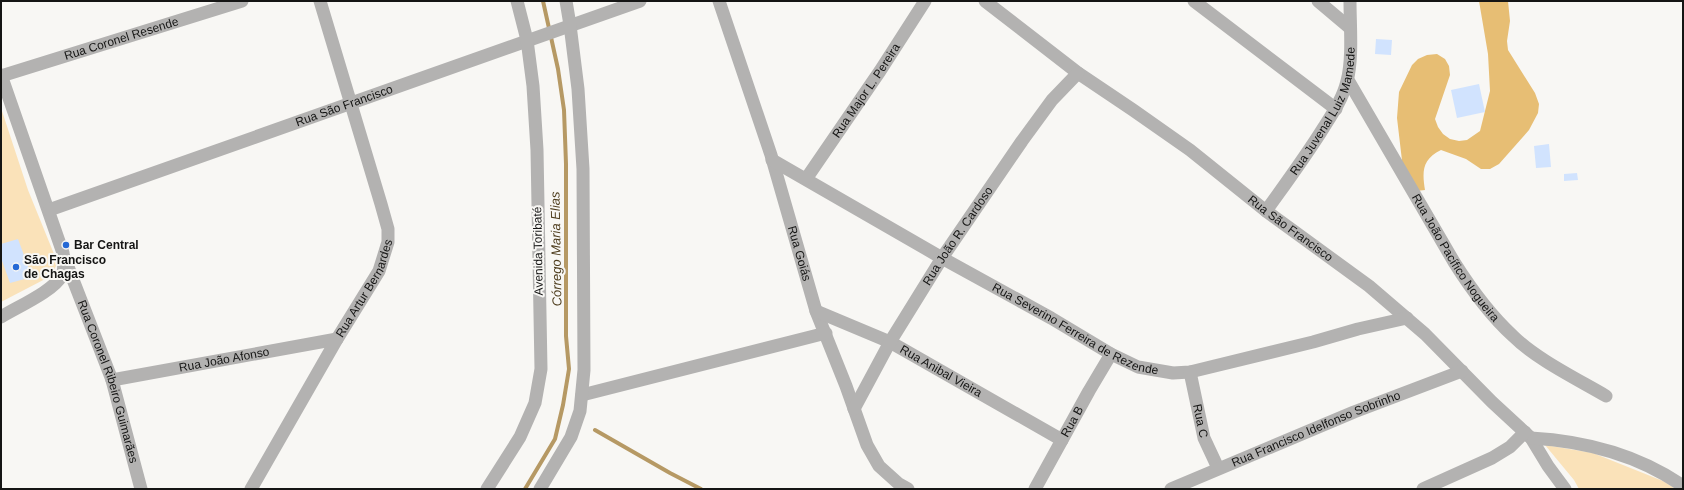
<svg xmlns="http://www.w3.org/2000/svg" width="1684" height="490" viewBox="0 0 1684 490" font-family="Arial,sans-serif">
<style>
.green{fill:#fae2b9}
.forest{fill:#e7be74}
.lines{fill:none;stroke-linecap:round;stroke-linejoin:round}
.stream{stroke:#b69964;stroke-width:4}
.building{fill:#d1e3fe}
.minor{stroke:#b3b2b1;stroke-width:13}
.poi-dot{fill:#2569d5;stroke:#f8f7f4;stroke-width:1.5}
.labels{text-anchor:middle;dominant-baseline:central;stroke-width:4;stroke-linejoin:round;paint-order:stroke}
.street-label{font-size:12px;fill:#151514;stroke:#f8f7f4}
.poi-label{font-size:12px;font-weight:bold;fill:#151514;stroke:#f8f7f4;text-anchor:start}
.water-label{font-size:13px;font-style:italic;fill:#4e3d1d;stroke:#f8f7f4}
</style>
<rect width="100%" height="100%" fill="#f8f7f4"/>
<!-- green -->
<path class="green" d="M1 108 28 190 54 254 56 266 51 276 1 302Z
M1545 445 1593 453 1663 481 1676 489H1579L1574 480Z"/>
<!-- forest -->
<path class="forest" d="M1479 1H1508L1510 21 1507 41 1508 50 1535 93 1539 104 1538 113 1529 130 1499 164 1490 169H1481L1466 159 1441 150C1422 159 1422 172 1425 190L1416 191 1403 169 1397 118 1399 92 1412 65 1418 59 1427 55 1437 54 1445 59 1449 66 1450 75 1435 119 1438 127 1443 134 1450 139 1459 141 1467 140 1480 131 1490 91 1488 54Z"/>
<g class="lines">
<!-- stream -->
<path class="stream" d="M595 430 670 473 701 489
M525 489 555 439 563 405 569 369 566 336V164L564 110 558 69 543 1"/>
</g>
<!-- building -->
<path class="building" d="M1376 39 1392 40 1391 55 1375 54Z
M1479 84 1485 112 1457 118 1451 90Z
M1549 144 1551 167 1536 168 1534 146Z
M1577 173 1578 180 1564 181V174Z
M18 239 32 277 10 283 1 258V244Z"/>
<g class="lines">
<!-- minor -->
<g class="minor">
<path id="s1" d="M719 1 771 155 816 311 846 386 867 445 879 466 899 484 908 489"/>
<path id="s2" d="M985 1 1078 73 1133 110 1190 150 1266 211 1369 286 1425 334 1492 402 1531 438 1548 466 1565 489"/>
<path d="M1194 1 1336 109"/>
<path d="M1318 1 1350 28"/>
<path d="M1 75 63 253C64 260 65 268 62 275 54 291 17 307 1 317"/>
<path id="s3" d="M1 76 242 1"/>
<path id="s4" d="M1348 80 1454 262C1471 289 1490 315 1513 336 1536 359 1577 379 1606 396"/>
<path id="s5" d="M772 160 942 258 1051 318 1111 354 1138 367 1173 373 1190 372 1313 342 1358 329 1407 318"/>
<path id="s6" d="M806 179 880 71 925 1"/>
<path id="s7" d="M49 210 640 1"/>
<path id="s8" d="M1266 211C1286 183 1306 156 1324 127 1333 113 1343 98 1347 81 1353 59 1350 25 1350 1"/>
<path id="s9" d="M65 259 112 380 141 489"/>
<path id="s10" d="M816 311 890 342 1062 440"/>
<path id="s11" d="M1190 372 1204 438 1218 468"/>
<path id="s12" d="M112 380 337 339"/>
<path d="M582 395 826 333"/>
<path id="s13" d="M854 409 890 342 942 258 1022 141 1052 100 1078 73"/>
<path d="M1531 438C1585 441 1638 455 1683 486"/>
<path id="s14" d="M251 489 337 339 379 271 388 242V229L381 204 320 1"/>
<path d="M487 489 520 437 535 403 541 369 537 150 533 86 527 40 517 1"/>
<path d="M540 489 571 437 580 411 584 370 583 169 578 89 570 25 566 1"/>
<path id="s15" d="M1035 489 1089 391 1111 354"/>
<path id="s16" d="M1171 489 1354 412 1462 371"/>
<path d="M1423 489 1492 458 1510 447 1525 432"/>
</g>
</g>
<!-- markers -->
<g class="poi-dot">
<circle cx="66" cy="245" r="4"/>
<circle cx="16" cy="267" r="4"/>
</g>
<g class="labels">
<!-- street labels -->
<g class="street-label">
<text stroke="none"><textPath href="#s3" startOffset="126">Rua Coronel Resende</textPath></text>
<text stroke="none"><textPath href="#s6" startOffset="107">Rua Major L. Pereira</textPath></text>
<text stroke="none"><textPath href="#s7" startOffset="313">Rua São Francisco</textPath></text>
<text stroke="none"><textPath href="#s8" startOffset="117">Rua Juvenal Luiz Mamede</textPath></text>
<text stroke="none"><textPath href="#s2" startOffset="381">Rua São Francisco</textPath></text>
<text stroke="none"><textPath href="#s13" startOffset="202">Rua João R. Cardoso</textPath></text>
<text transform="translate(538 251) rotate(-91)">Avenida Toribaté</text>
<text stroke="none"><textPath href="#s1" startOffset="265">Rua Goiás</textPath></text>
<text stroke="none"><textPath href="#s4" startOffset="208">Rua João Pacífico Nogueira</textPath></text>
<text stroke="none"><textPath href="#s14" startOffset="231">Rua Artur Bernardes</textPath></text>
<text stroke="none"><textPath href="#s5" startOffset="348">Rua Severino Ferreira de Rezende</textPath></text>
<text stroke="none"><textPath href="#s12" startOffset="114">Rua João Afonso</textPath></text>
<text stroke="none"><textPath href="#s10" startOffset="139">Rua Anibal Vieira</textPath></text>
<text stroke="none"><textPath href="#s9" startOffset="130">Rua Coronel Ribeiro Guimarães</textPath></text>
<text stroke="none"><textPath href="#s15" startOffset="77">Rua B</textPath></text>
<text stroke="none"><textPath href="#s11" startOffset="50">Rua C</textPath></text>
<text stroke="none"><textPath href="#s16" startOffset="157">Rua Francisco Idelfonso Sobrinho</textPath></text>
</g>
<!-- poi labels -->
<g class="poi-label">
<text x="74" y="245">Bar Central</text>
<text x="24" y="260">São Francisco<tspan x="24" dy="14">de Chagas</tspan></text>
</g>
<!-- water labels -->
<g class="water-label">
<text transform="translate(556 249) rotate(-91)">Córrego Maria Elias</text>
</g>
</g>
<!-- border -->
<rect width="1684" height="490" fill="none" stroke="#151514" stroke-width="4"/>
</svg>
